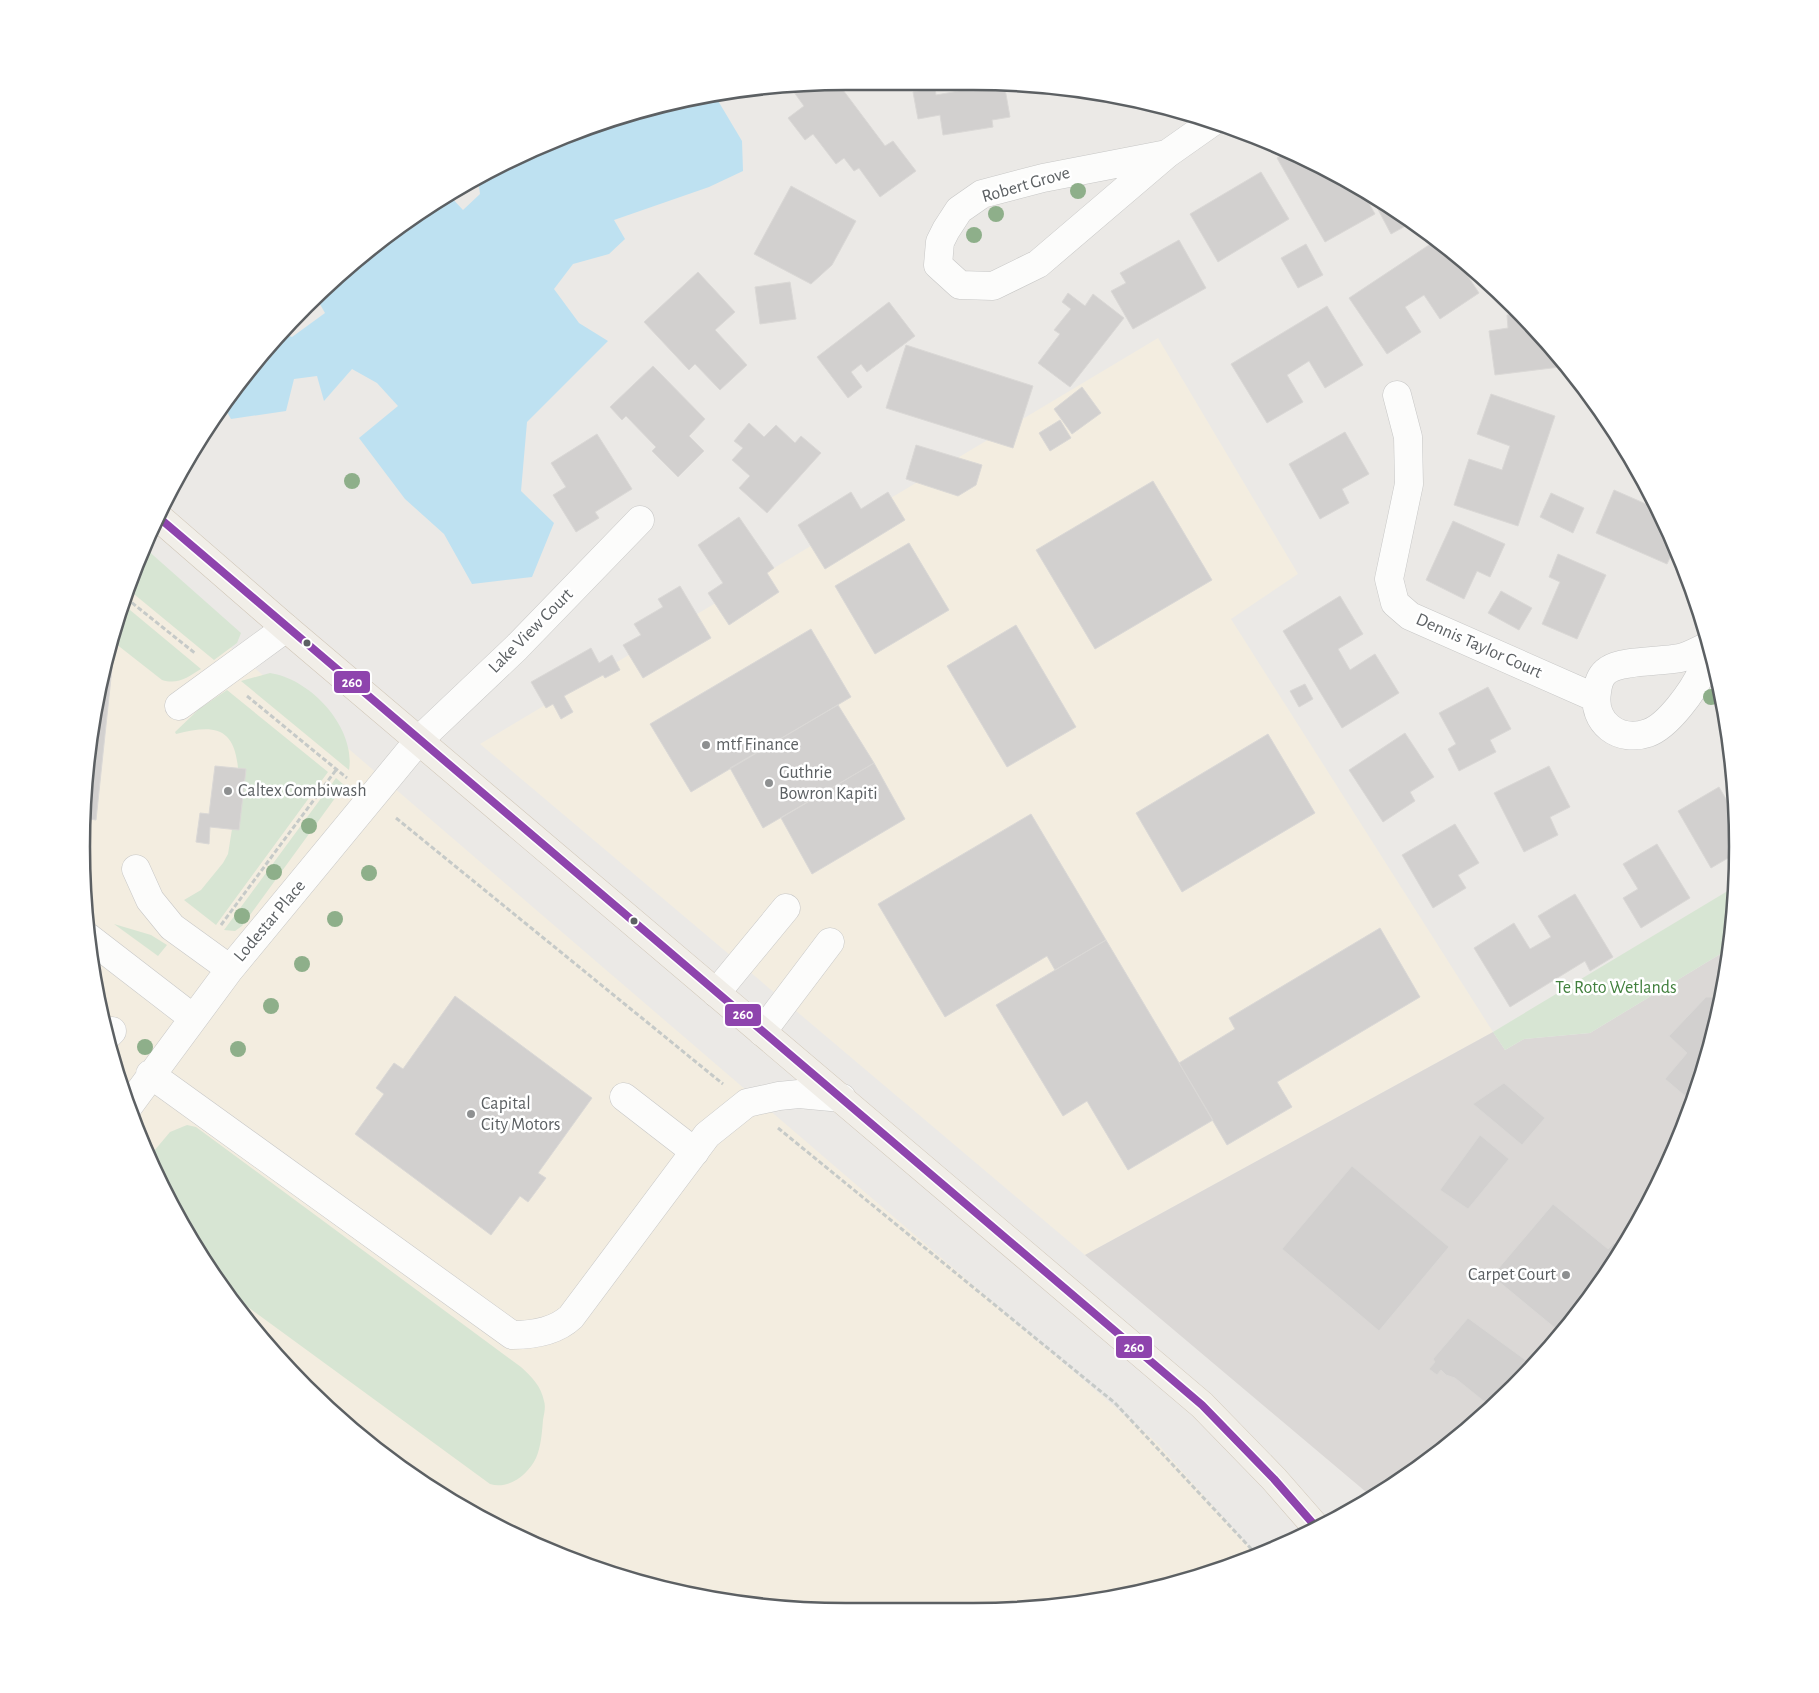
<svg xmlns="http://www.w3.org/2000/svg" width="1819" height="1693" viewBox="0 0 1819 1693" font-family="'Alegreya Sans',sans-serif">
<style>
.commercial{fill:#f3ede0}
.industrial{fill:#dbd8d6}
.green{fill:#d7e5d3}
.water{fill:#bee1f1}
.building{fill:#d2d0cf;stroke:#dad8d6}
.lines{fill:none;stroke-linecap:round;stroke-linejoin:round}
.minor-casing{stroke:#c7c7c6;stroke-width:29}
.major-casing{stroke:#d0c6b7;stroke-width:29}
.path{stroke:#c6cac8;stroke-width:3;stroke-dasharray:5 2.5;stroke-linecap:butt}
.minor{stroke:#fcfcfb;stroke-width:28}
.major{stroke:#f1eee8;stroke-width:28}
.bus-1-casing{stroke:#fff;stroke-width:11}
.bus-1{stroke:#8e44ad;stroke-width:8}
.tree{fill:#8eaf8a}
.bus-dot{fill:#5c6063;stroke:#fff;stroke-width:2}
.poi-dot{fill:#8e9091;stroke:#fff;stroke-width:2}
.labels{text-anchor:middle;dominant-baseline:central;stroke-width:5;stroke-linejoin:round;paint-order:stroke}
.street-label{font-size:18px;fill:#5c6063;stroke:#fff}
.poi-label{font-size:18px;fill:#5c6063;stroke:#fff;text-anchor:start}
.park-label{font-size:18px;fill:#42803e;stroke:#fff}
.rim{fill:none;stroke:#5c6063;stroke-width:2.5}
.line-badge{stroke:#fff;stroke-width:2}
.badge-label{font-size:14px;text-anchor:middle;font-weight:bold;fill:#fff}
</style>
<rect width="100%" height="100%" fill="#ebe9e6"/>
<!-- commercial -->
<path class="commercial" d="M1158 338 1298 574 1231 619 1493 1032 1085 1255 480 744Z
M138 568 1157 1443 1255 1554 1219 1571 1073 1605 846 1612 697 1597 553 1553 421 1483 305 1387 210 1271 160 1185 122 1093 88 947 83 797 107 648Z"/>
<!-- industrial -->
<path class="industrial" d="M1727 950 1712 1044 1659 1185 1580 1312 1477 1422 1372 1497 1085 1255 1493 1032 1505 1050 1524 1039 1590 1033Z"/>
<!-- green -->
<path class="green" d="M145 548 241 633 237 643 214 660 129 590Z
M124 605 201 669C188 677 178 685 162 680L111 640Z
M270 673C311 679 356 728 349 770L241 681Z
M227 690 328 772 216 925 184 900 201 890 223 863 228 854 232 829 239 830 246 769 238 768C234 725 212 725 176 734L175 732 199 709Z
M336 778 344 785 338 794 242 926 235 931 224 930Z
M1736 886 1727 950 1590 1033 1524 1039 1505 1050 1493 1032Z
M114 924 151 935 167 945 158 956Z
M187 1125 196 1127 521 1367C532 1377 541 1386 544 1401 546 1407 544 1414 543 1420 542 1432 541 1447 536 1458 528 1475 508 1490 490 1484L226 1291C194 1252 168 1203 149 1157L170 1132Z"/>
<!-- water -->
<path class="water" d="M714 94 742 141 743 171 709 187 614 220 625 239 609 254 573 264 554 289 579 323 608 341 527 422 521 491 554 523 532 577 472 584 444 534 405 499 359 438 398 406 377 383 352 369 324 401 317 376 294 379 286 411 231 419 223 405 271 342 281 333 292 337 325 313 317 299 381 239 450 196 463 210 480 194 478 179C531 146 591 125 651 108 672 103 693 96 714 94Z"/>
<!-- building -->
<path class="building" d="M837 82 885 146 893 141 916 171 880 197 859 168 854 171 844 158 836 164 813 134 805 140 788 118 804 106 791 88 794 86Z
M1004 83 1010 117 992 120 993 127 943 135 940 115 918 119 913 92 935 88 936 95Z
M1288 151 1311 160 1363 193 1375 214 1325 242 1277 158Z
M1261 172 1289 219 1218 262 1190 214Z
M791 186 856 221 832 265 811 284 754 254Z
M1372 198 1411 223 1391 234Z
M1438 239 1452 252 1479 293 1440 319 1424 295 1405 307 1421 332 1387 354 1349 298Z
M1179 240 1206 288 1133 329 1111 291 1126 283 1120 273Z
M1306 244 1323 275 1298 288 1281 258Z
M698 272 735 312 715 330 747 365 720 390 695 364 689 370 644 322Z
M790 282 796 319 760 324 755 287Z
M1068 293 1085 306 1093 294 1124 318 1070 387 1038 363 1060 334 1054 330 1071 309 1062 302Z
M889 302 915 336 867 372 861 364 851 372 862 387 848 398 817 357Z
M1327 306 1363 365 1325 388 1309 361 1287 375 1303 402 1267 423 1231 364Z
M1518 314 1548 342 1559 357 1560 367 1495 375 1489 331 1508 328 1507 315Z
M906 345 1033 386 1013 448 886 408Z
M653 366 705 419 689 436 704 451 678 477 652 451 656 447 626 416 622 420 610 407Z
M1082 387 1101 413 1072 434 1054 409Z
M1491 394 1555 416 1518 526 1454 505 1469 459 1502 470 1510 446 1477 434Z
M1060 420 1071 438 1050 451 1039 433Z
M749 423 764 437 776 425 795 443 801 436 821 453 767 513 739 488 750 476 732 460 743 448 734 441Z
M1345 432 1369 474 1342 489 1349 503 1320 519 1289 464Z
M597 434 632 489 595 512 599 518 576 532 553 495 566 487 551 463Z
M916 445 982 465 976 485 958 496 906 479Z
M1153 481 1212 580 1095 649 1036 550Z
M1614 490 1655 508 1674 549 1667 564 1596 533Z
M851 492 861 509 888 492 905 520 825 569 798 525Z
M1551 493 1584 508 1573 533 1540 517Z
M739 517 774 568 767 573 779 592 729 625 708 593 723 583 698 545Z
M1453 521 1505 544 1490 577 1477 571 1464 599 1426 580Z
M909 543 949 610 875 654 835 586Z
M1558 554 1606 575 1577 639 1542 624 1560 582 1549 577Z
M680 586 711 638 643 678 623 645 641 635 634 624 663 607 658 599Z
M1501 591 1532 608 1519 630 1488 613Z
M1340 596 1363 634 1338 649 1350 670 1375 654 1399 693 1342 728 1283 631Z
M1016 625 1076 727 1007 767 947 666Z
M811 629 851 697 691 792 650 724Z
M591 648 599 663 612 655 620 670 605 678 603 675 564 696 573 712 561 719 553 704 546 708 531 682Z
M106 659H113L96 820 84 818 83 797Z
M1305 684 1313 699 1299 707 1290 691Z
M1488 687 1511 729 1490 740 1496 752 1459 771 1448 749 1456 744 1439 713Z
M838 705 874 763 763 828 730 768Z
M1405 733 1434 777 1410 792 1415 801 1383 822 1349 770Z
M1268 734 1315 813 1182 892 1136 813Z
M874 763 905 819 812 874 781 818Z
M215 766 246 769 239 830 210 827 209 844 196 842 200 813 209 814Z
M1549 766 1570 807 1550 817 1558 835 1524 852 1494 793Z
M1719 787 1733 811 1735 854 1711 868 1678 811Z
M1031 814 1106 940 1055 970 1047 956 945 1017 878 904Z
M1455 824 1479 863 1458 875 1466 888 1433 908 1402 855Z
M1657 844 1690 898 1641 928 1623 898 1638 889 1623 864Z
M1575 894 1613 957 1590 971 1585 961 1510 1007 1474 948 1514 923 1530 949 1551 937 1538 916Z
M1380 928 1420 997 1277 1082 1292 1107 1227 1145 1179 1063 1235 1029 1229 1018Z
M1106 940 1213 1120 1128 1170 1087 1101 1063 1116 996 1005Z
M455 996 592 1098 538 1173 546 1178 528 1202 520 1196 491 1235 355 1134 384 1094 376 1088 394 1063 403 1069Z
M1706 997H1720L1712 1044 1691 1101 1665 1079 1687 1053 1669 1036Z
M1504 1083 1545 1118 1522 1145 1473 1104Z
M1480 1135 1509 1159 1468 1209 1440 1190Z
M1352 1166 1449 1247 1379 1331 1282 1249Z
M1553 1204 1608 1249 1614 1243 1620 1248 1581 1310 1561 1333 1492 1276Z
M1468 1318 1531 1364 1491 1407 1455 1378 1446 1375 1441 1370 1437 1375 1429 1369 1435 1362 1433 1359Z"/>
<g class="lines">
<!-- minor casing -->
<g class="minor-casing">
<path id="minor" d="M1167 154 1043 178 982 194 959 210 946 230 940 242 938 265 960 285 993 286 1038 264 1167 154 1211 123
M1397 395 1408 437 1409 484 1389 579 1395 603 1410 616 1596 698
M1708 646C1699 650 1689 656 1680 658 1661 662 1623 660 1608 670 1600 675 1598 683 1597 692 1592 723 1619 743 1648 733 1668 726 1694 690 1702 671 1705 664 1706 656 1708 649
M179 706 286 628
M136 869 150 900 172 927 230 969
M88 937 193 1018
M716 993 786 908
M762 1032 830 942
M108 1035 112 1031
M150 1074 512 1335C533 1335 555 1332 571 1317L707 1135 747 1103 779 1096 799 1094 842 1098
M624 1097 695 1152
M128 1107 230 969 419 740 516 648 640 520"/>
</g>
<!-- major casing -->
<g class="major-casing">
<path id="major" d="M157 516 286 628 1202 1405 1274 1479 1316 1527"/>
</g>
<!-- path -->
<path class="path" d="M126 598 196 654
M247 696 347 778
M396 818 723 1084
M221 925 336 770
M778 1128 1115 1403 1256 1554"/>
<!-- minor -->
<use href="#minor" class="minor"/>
<!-- major -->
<use href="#major" class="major"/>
<!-- bus-1 casing -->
<g class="bus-1-casing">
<path id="bus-1" d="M157 516 1202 1405 1274 1479 1316 1527"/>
</g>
<!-- bus-1 -->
<use href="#bus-1" class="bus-1"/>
</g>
<!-- trees -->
<g class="tree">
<circle cx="1078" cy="191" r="8"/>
<circle cx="996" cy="214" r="8"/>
<circle cx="974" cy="235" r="8"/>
<circle cx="352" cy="481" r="8"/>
<circle cx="1711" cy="697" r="8"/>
<circle cx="309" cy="826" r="8"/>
<circle cx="274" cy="872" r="8"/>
<circle cx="369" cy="873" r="8"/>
<circle cx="242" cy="916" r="8"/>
<circle cx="335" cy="919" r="8"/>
<circle cx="302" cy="964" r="8"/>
<circle cx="271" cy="1006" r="8"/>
<circle cx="145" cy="1047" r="8"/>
<circle cx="238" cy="1049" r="8"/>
</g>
<!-- markers -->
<g class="bus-dot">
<circle cx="307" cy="643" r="4.5"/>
<circle cx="634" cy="921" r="4.5"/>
</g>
<g class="poi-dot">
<circle cx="706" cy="745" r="5"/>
<circle cx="769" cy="783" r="5"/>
<circle cx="228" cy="791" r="5"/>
<circle cx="471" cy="1114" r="5"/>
<circle cx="1566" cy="1275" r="5"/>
</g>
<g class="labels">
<!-- street labels -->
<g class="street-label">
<text transform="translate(1026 185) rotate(-16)">Robert Grove</text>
<text transform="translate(531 631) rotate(-45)">Lake View Court</text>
<text transform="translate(1479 646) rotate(24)">Dennis Taylor Court</text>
<text transform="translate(270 921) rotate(-50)">Lodestar Place</text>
</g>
<!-- poi labels -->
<g class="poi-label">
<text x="716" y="745">mtf Finance</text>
<text x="779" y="773">Guthrie<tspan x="779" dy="21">Bowron Kapiti</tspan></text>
<text x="238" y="791">Caltex Combiwash</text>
<text x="481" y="1104">Capital<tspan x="481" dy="21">City Motors</tspan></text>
<text x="1556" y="1275" text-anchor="end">Carpet Court</text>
</g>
<!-- park labels -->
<g class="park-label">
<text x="1616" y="988">Te Roto Wetlands</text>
</g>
</g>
<!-- crop -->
<path d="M0 0H1819V1693H0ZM846 90H973A756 756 0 0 1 1729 846V847A756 756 0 0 1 973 1603H846A756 756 0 0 1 90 847V846A756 756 0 0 1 846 90Z" fill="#fff" fill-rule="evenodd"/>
<path class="rim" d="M846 90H973A756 756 0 0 1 1729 846V847A756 756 0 0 1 973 1603H846A756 756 0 0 1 90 847V846A756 756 0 0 1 846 90Z"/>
<g class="line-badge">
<rect x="333" y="670" width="38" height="24" rx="5" fill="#8e44ad"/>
<rect x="724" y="1003" width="38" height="24" rx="5" fill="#8e44ad"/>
<rect x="1115" y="1335" width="38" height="24" rx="5" fill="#8e44ad"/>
</g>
<g class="badge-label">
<text x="352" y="687">260</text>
<text x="743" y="1019">260</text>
<text x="1134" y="1352">260</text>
</g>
</svg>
